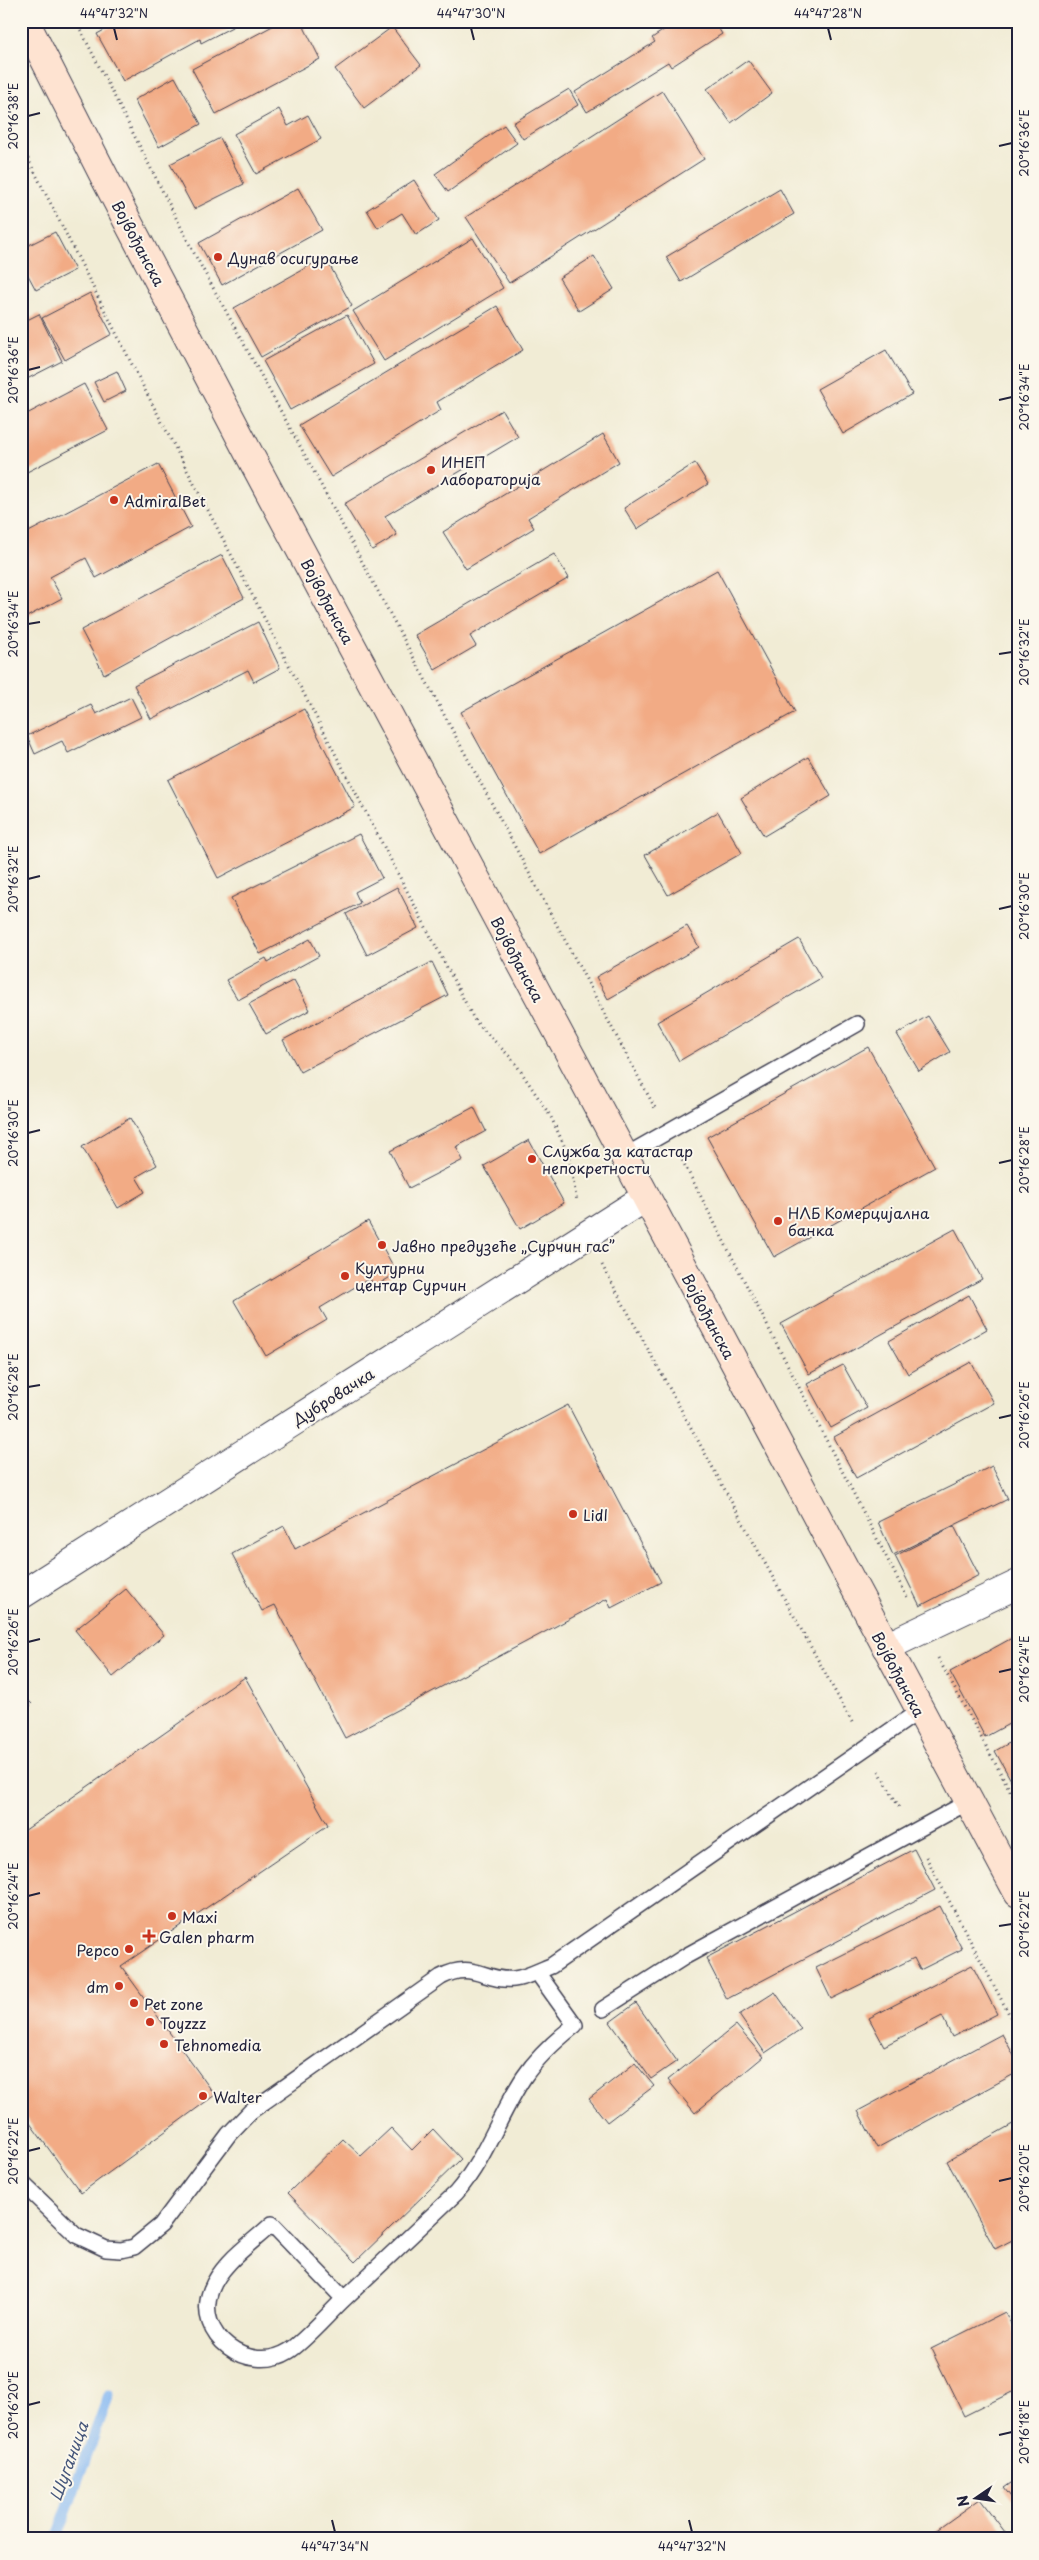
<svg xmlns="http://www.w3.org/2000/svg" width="1039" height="2560" viewBox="0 0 1039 2560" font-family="'Playpen Sans',sans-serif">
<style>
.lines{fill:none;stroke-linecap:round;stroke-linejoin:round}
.stream{stroke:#85b8f2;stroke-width:11}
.building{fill:#f2ab85}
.lane-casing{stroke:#414052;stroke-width:18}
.street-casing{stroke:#414052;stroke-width:30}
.secondary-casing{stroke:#414052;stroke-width:30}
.path{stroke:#414052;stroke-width:3;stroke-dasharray:1 4;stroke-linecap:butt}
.lane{stroke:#fff;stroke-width:15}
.street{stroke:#fff;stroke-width:28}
.secondary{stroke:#fee3d1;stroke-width:28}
.ticks{fill:none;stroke:#22223b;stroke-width:2}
.poi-dot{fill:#c8321e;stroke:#fbf7ec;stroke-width:2}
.labels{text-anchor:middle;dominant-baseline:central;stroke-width:4;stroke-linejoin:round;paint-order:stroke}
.street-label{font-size:15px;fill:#22223b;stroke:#fbf7ec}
.poi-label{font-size:15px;fill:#22223b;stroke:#fbf7ec;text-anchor:start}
.water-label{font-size:16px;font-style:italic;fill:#45567b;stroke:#fbf7ec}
.neatline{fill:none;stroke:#22223b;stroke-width:2}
.ticks-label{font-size:12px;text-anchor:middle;fill:#22223b}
</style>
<rect width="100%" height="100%" fill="#fbf7ec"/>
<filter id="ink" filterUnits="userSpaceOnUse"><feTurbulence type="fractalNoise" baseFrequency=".02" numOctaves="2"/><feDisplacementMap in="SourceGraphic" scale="10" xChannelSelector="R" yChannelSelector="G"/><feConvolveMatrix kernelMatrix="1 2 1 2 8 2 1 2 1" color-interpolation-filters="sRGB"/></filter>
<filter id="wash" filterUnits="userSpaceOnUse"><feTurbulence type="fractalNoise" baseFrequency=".0096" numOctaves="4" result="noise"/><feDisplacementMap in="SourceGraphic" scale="20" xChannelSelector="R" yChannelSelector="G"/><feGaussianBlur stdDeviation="1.12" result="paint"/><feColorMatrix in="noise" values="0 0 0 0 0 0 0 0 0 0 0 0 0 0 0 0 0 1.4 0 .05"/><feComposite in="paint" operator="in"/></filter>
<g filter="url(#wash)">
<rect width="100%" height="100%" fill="#f1ecd5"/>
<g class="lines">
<!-- stream -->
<path class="stream" d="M56 2539 109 2395"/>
</g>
<g id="blocks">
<!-- building -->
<path class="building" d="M121 21H231L234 26 201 43 200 39 123 81 97 34Z
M282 21H301L320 59 216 114 192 69Z
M677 21H714L722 34 671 67 668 62 587 112 575 92 655 42 652 38Z
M392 27 421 65 364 108 335 69Z
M748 60 772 93 731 123 707 89Z
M175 77 201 124 159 147 134 100Z
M569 89 578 105 523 139 513 123Z
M662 91 704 159 509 283 466 217Z
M279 109 288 126 308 115 321 139 256 174 234 134Z
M504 125 517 143 448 192 435 174Z
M220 138 244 184 194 209 170 164Z
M414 180 439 220 416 235 402 213 378 228 367 210Z
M298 188 322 230 222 285 199 243Z
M780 189 794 214 681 282 666 257Z
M55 232 75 270 36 290 21 262V249Z
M473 238 503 288 384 361 353 311Z
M594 256 614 289 579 311 559 278Z
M325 257 352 306 261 357 234 308Z
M90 293 112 334 65 360 42 318Z
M497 306 523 350 437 402 441 410 331 477 299 425Z
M39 314 62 361 21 382V323Z
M347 315 374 364 290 410 263 361Z
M886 350 912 394 843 434 817 389Z
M117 371 126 391 104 402 94 382Z
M84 384 108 430 27 472 21 462V417Z
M502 410 518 437 385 516 397 535 372 550 344 504Z
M603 434 619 462 528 518 534 528 466 569 443 532Z
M695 463 708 484 637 529 624 508Z
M158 464 191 527 96 578 86 558 50 577 62 598 21 620V536Z
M554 554 569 578 470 636 476 646 435 670 415 635Z
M222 555 244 598 104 674 81 630Z
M717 570 795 712 539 854 461 712Z
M258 622 280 668 254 682 248 670 151 719 134 685Z
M131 697 141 717 68 753 62 741 35 754 27 736 91 705 96 714Z
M304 709 355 807 218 878 168 780Z
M808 757 831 796 764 836 741 798Z
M718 812 742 853 668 895 645 855Z
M359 834 382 878 355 892 360 903 260 954 231 898Z
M397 887 418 928 367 955 346 914Z
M687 926 699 947 608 999 596 977Z
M310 939 319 956 238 1000 226 980 266 958 268 962Z
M799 939 821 978 679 1061 657 1022Z
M432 962 448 995 300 1072 283 1040Z
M294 980 310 1010 266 1034 249 1004Z
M928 1016 950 1052 919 1071 897 1034Z
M868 1047 935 1167 774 1257 707 1137Z
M474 1107 486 1131 456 1147 463 1160 409 1188 390 1151Z
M130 1118 157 1165 136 1177 145 1192 118 1208 82 1147Z
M529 1140 564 1203 520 1229 484 1166Z
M368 1221 397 1273 374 1287 370 1278 320 1308 327 1320 266 1356 234 1301Z
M955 1229 982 1279 809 1374 781 1324Z
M969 1295 987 1329 908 1374 889 1341Z
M971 1362 994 1403 856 1478 834 1437Z
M843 1365 867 1408 831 1428 807 1384Z
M568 1405 661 1582 611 1608 607 1599 345 1738 275 1605 262 1611 232 1554 284 1526 295 1549Z
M992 1466 1008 1499 893 1555 878 1522Z
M954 1526 979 1575 920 1606 895 1556Z
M126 1589 164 1635 113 1677 75 1630Z
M1012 1638 1018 1648V1719L985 1737 950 1672Z
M245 1677 328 1825 121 1966 215 2095 81 2193 21 2111V1833Z
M21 1693 32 1704 21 1714Z
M1018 1738V1793L995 1751Z
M914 1849 935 1890 727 1999 706 1958Z
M940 1906 962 1949 920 1970 914 1958 831 1999 816 1968Z
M972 1965 997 2014 952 2037 942 2016 884 2046 869 2018Z
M775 1992 801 2029 765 2053 739 2015Z
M636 2003 677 2061 651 2079 610 2022Z
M736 2025 763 2057 695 2113 668 2080Z
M1002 2034 1018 2063V2072L877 2148 858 2111Z
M635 2063 654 2086 607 2122 589 2099Z
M1018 2121V2237L995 2249 947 2161Z
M391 2128 412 2150 433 2129 461 2159 355 2262 288 2193 343 2139 361 2156Z
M1005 2312 1018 2338V2389L964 2416 931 2349Z
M1018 2478V2506L1004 2488Z
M980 2499 1005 2532 995 2539H924Z"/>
</g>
</g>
<g filter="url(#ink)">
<use href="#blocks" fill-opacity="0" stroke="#414052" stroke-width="1"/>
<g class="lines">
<!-- lane casing -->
<g class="lane-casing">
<path id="lane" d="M623 1157 857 1024
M603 2009 686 1956 968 1802
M21 2182 76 2235 106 2249 121 2250 134 2247 161 2225 229 2134 251 2111 441 1977C473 1960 484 1982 514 1979 526 1978 540 1970 551 1966L919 1711
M344 2299C329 2313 304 2342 289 2351 249 2376 193 2335 211 2290 221 2263 252 2243 272 2224L344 2299 456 2193C486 2158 499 2115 524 2077 538 2056 556 2040 575 2025L537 1972"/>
</g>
<!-- street casing -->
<g class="street-casing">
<path id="street" d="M21 1595 645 1198
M886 1647 1018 1584"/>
</g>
<!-- secondary casing -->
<g class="secondary-casing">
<path id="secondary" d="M25 21 106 180 247 450 1018 1893"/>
</g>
<!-- path -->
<path class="path" d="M76 21 194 253 307 459 655 1108
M21 145 144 388 475 1021 514 1061 551 1117 568 1154 577 1201
M680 1156 908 1599
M602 1265 853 1724
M938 1658 1018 1805
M879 1771 900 1809
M926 1857 1018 2031"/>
<!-- lane -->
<use href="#lane" class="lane"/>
<!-- street -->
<use href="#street" class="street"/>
<!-- secondary -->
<use href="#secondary" class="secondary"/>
</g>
</g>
<!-- ticks -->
<path class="ticks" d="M114 28 117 40M471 28 474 40M828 28 831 40M28 116 40 113M999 146 1012 143M28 370 40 367M999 400 1012 397M28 624 40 622M999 654 1012 652M28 879 40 876M999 909 1012 906M28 1133 40 1130M999 1163 1012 1160M28 1387 40 1385M999 1418 1012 1415M28 1642 40 1639M999 1672 1012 1669M28 1896 40 1893M999 1926 1012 1924M28 2151 40 2148M999 2181 1012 2178M28 2405 40 2402M999 2435 1012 2432M332 2520 335 2532M689 2520 692 2532"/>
<!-- markers -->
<g class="poi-dot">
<circle cx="218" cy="257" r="5"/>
<circle cx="431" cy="470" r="5"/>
<circle cx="114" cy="500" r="5"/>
<circle cx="532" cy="1159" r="5"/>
<circle cx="778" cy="1221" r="5"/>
<circle cx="382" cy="1245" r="5"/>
<circle cx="345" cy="1276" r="5"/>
<circle cx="573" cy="1514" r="5"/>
<circle cx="172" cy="1916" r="5"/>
<path d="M146.5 1928.5h5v5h5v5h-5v5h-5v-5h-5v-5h5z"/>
<circle cx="129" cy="1949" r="5"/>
<circle cx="119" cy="1986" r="5"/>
<circle cx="134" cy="2003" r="5"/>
<circle cx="150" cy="2022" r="5"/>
<circle cx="164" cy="2044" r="5"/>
<circle cx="203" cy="2096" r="5"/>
</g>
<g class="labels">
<!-- street labels -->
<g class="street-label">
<text transform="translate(139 243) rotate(62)">Војвођанска</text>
<text transform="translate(328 601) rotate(62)">Војвођанска</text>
<text transform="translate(518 959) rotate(62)">Војвођанска</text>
<text transform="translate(709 1316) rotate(62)">Војвођанска</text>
<text transform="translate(333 1396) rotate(-32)">Дубровачка</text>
<text transform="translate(899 1674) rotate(62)">Војвођанска</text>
</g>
<!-- poi labels -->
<g class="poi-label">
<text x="228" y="257">Дунав осигурање</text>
<text x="441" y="461">ИНЕП<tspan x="441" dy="17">лабораторија</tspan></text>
<text x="124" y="500">AdmiralBet</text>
<text x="542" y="1150">Служба за катастар<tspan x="542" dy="17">непокретности</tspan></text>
<text x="788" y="1212">НЛБ Комерцијална<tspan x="788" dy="17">банка</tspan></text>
<text x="392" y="1245">Јавно предузеће „Сурчин гас”</text>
<text x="355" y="1267">Културни<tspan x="355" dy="17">центар Сурчин</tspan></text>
<text x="583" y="1514">Lidl</text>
<text x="182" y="1916">Maxi</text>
<text x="159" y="1936">Galen pharm</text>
<text x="119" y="1949" text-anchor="end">Pepco</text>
<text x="109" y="1986" text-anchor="end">dm</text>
<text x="144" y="2003">Pet zone</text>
<text x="160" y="2022">Toyzzz</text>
<text x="174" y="2044">Tehnomedia</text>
<text x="213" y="2096">Walter</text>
</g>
<!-- water labels -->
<g class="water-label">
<text transform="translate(68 2461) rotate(-70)">Шуганица</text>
</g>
</g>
<!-- margin -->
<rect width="1039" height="2560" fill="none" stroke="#fbf7ec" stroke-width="55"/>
<!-- north arrow -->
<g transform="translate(976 2498) rotate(257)" stroke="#fbf7ec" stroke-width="4" paint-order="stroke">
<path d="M0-4L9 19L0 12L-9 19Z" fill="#22223b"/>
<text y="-8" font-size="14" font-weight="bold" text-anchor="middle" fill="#22223b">N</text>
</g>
<rect x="28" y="28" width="984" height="2504" class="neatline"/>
<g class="ticks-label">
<text x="114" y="18">44°47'32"N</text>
<text x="471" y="18">44°47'30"N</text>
<text x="828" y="18">44°47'28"N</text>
<text transform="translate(14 116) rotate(-90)" y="4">20°16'38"E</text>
<text transform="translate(1025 143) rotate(-90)" y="4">20°16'36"E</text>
<text transform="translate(14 370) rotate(-90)" y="4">20°16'36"E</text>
<text transform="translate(1025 397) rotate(-90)" y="4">20°16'34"E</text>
<text transform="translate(14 624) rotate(-90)" y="4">20°16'34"E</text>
<text transform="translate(1025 652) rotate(-90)" y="4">20°16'32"E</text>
<text transform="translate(14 879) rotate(-90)" y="4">20°16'32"E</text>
<text transform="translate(1025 906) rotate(-90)" y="4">20°16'30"E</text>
<text transform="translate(14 1133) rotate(-90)" y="4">20°16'30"E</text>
<text transform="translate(1025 1160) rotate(-90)" y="4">20°16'28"E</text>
<text transform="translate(14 1387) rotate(-90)" y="4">20°16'28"E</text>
<text transform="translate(1025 1415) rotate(-90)" y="4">20°16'26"E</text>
<text transform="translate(14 1642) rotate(-90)" y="4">20°16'26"E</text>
<text transform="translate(1025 1669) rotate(-90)" y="4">20°16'24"E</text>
<text transform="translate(14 1896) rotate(-90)" y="4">20°16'24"E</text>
<text transform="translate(1025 1924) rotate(-90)" y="4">20°16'22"E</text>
<text transform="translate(14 2151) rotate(-90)" y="4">20°16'22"E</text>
<text transform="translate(1025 2178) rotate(-90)" y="4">20°16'20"E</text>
<text transform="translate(14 2405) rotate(-90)" y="4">20°16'20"E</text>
<text transform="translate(1025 2432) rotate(-90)" y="4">20°16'18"E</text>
<text x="335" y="2551">44°47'34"N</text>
<text x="692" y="2551">44°47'32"N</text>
</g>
</svg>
